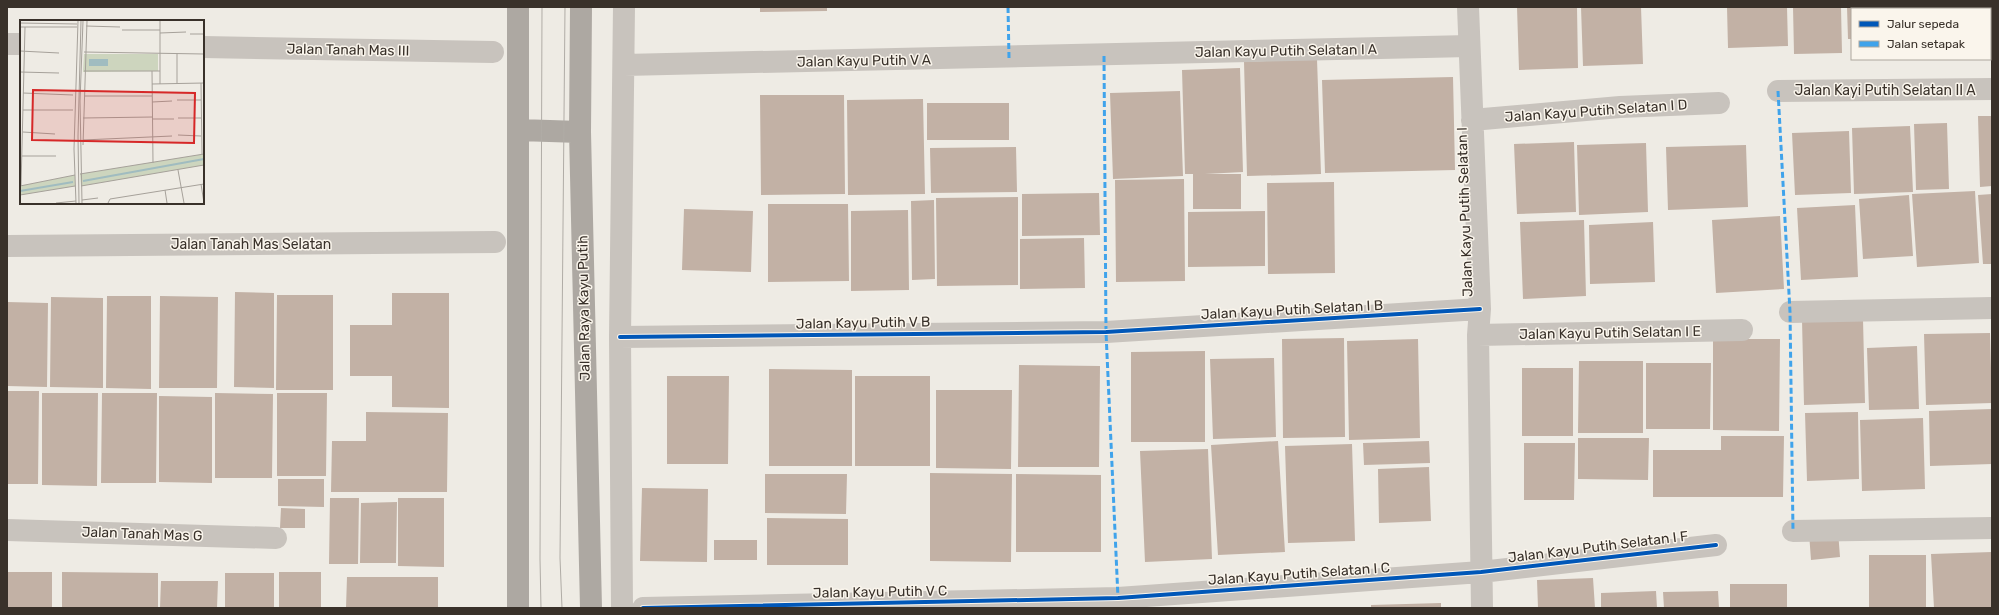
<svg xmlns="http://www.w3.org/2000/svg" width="1999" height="615" viewBox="0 0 1999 615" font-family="Rubik,sans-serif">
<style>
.building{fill:#c2b1a5}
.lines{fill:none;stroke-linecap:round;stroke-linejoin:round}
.minor{stroke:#c8c3bd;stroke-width:22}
.major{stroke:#ada8a2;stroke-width:22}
.tram{stroke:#b0aca6;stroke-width:1}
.quiet{stroke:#3fa3eb;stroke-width:3;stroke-dasharray:6 3;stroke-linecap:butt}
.cycleway-casing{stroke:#faf5ec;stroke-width:6}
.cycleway{stroke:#0057b8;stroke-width:4}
.labels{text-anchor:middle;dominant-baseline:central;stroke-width:3;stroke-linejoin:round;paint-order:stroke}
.street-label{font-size:14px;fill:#39312a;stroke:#faf5ec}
.inset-river{fill:none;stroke:#a0bcc0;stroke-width:2}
.inset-road{fill:none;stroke:#a6a19a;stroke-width:1}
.view{fill:#d62828;fill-opacity:0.15;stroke:#d62828;stroke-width:2}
.inset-edge{fill:none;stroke:#39312a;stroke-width:2}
</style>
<rect width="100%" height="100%" fill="#eeebe4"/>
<!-- building -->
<path class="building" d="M760 7H827V11L760 12Z
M1517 7H1577L1578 68 1519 70Z
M1581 7H1641L1643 64 1583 66Z
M1727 7H1787L1788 46 1728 48Z
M1793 7H1841L1842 53 1794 54Z
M1847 7H1901V9H1852V39H1848Z
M1962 7H1992V36H1990V9H1962Z
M1317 59 1321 174 1247 176 1244 62Z
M1240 68 1243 172 1205 174H1241V209H1193V174H1185L1182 70Z
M1453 77 1455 170 1325 173 1322 80Z
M1180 91 1183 176 1113 179 1110 93Z
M760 95H844L845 194 761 195Z
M923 99 925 194 848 195 847 100Z
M927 103H1009V140H927Z
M1978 116H1992V186L1980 187Z
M1947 123 1949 189 1916 190 1914 124Z
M1910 126 1913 192 1854 194 1852 128Z
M1849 131 1851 193 1795 195 1792 133Z
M1574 142 1576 212 1517 214 1514 144Z
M1646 143 1648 212 1579 215 1577 145Z
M1746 145 1748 207 1668 210 1666 147Z
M1016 147 1017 192 931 193 930 148Z
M1184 179 1185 281 1116 282 1115 180Z
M1334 182 1335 273 1268 274 1267 183Z
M1975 191 1979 263 1917 267 1912 194Z
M1099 193 1100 235 1022 236V194Z
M1992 194V264H1983L1978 195Z
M1909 195 1913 256 1863 259 1859 199Z
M1018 197V285L937 286 936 198Z
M934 200 935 279 912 280 911 201Z
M768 204H848L849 281 768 282Z
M1855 205 1858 277 1801 280 1797 208Z
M684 209 753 211 751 272 682 270Z
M908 210 909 290 851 291V211Z
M1265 211V266L1188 267V212Z
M1780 216 1784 289 1716 293 1712 220Z
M1584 220 1586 296 1523 299 1520 222Z
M1653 222 1655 282 1590 284 1589 225Z
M1084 238 1085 288 1020 289V239Z
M235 292 274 293V388L234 387Z
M392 293H449V408L392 407V376H350V325H392Z
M277 295H333V390H276Z
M107 296H151V389L106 388Z
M160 296 218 297 217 388H159Z
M51 297 103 298V388L50 387Z
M7 302 48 303 47 387 7 386Z
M1863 319 1865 403 1804 405 1802 320Z
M1990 333 1992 403 1926 405 1924 334Z
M1344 338 1345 437 1283 438 1282 339Z
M1418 339 1420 438 1349 440 1347 341Z
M1713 339H1780L1779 431 1713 430Z
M1917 346 1919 409 1869 410 1867 348Z
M1205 351V442H1131V352Z
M1274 358 1276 437 1213 439 1210 359Z
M1579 361H1643V433H1578Z
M1646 363H1711L1710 429H1646Z
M1019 365 1100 366 1099 467H1018Z
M1522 368H1573V436H1522Z
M769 369 852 370V466H769Z
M667 376H729L728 464H667Z
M855 376H930V466H855Z
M936 390H1012L1011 469 936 468Z
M7 391H39L38 484H7Z
M42 393H98L97 486 42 485Z
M102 393H157L156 483H101Z
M215 393 273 394 272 478H215Z
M277 393H327L326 476H277Z
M159 396 212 397V483L159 482Z
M1992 409V464L1930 466 1929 411Z
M366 412 448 413 447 492H331L332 441H366Z
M1858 412 1859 479 1807 481 1805 413Z
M1923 418 1925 489 1862 491 1860 420Z
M1721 436H1784L1783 497H1653V450H1721Z
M1578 438H1649L1648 480 1578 479Z
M1278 441 1285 552 1218 555 1211 445Z
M1429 441 1430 463 1364 465 1363 443Z
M1524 443H1575L1574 500H1524Z
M1352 444 1355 541 1288 543 1285 446Z
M1208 449 1212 559 1145 562 1140 451Z
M1429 467 1431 521 1379 523 1378 469Z
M930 473 1012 474 1011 562 930 561Z
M765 474H847L846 514 765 513Z
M1016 474 1101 475V552H1016Z
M278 479H324V507L278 506Z
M642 488 708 489 707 562 640 561Z
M330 498H359L358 564H329Z
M398 498H444V567L398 566Z
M397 502 396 563H360L361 503Z
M281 508 305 509V528H280Z
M767 518 848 519V565H767Z
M1838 531 1840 557 1811 560 1809 533Z
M714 540H757V560H714Z
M1992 552V608H1934L1931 554Z
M1869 555H1926V608H1869Z
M7 572H52V608H7Z
M62 572 158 573V608H62Z
M279 572H321V608H279Z
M225 573H274V608H225Z
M347 577H438V608H346Z
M1593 578 1595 608H1538L1537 580Z
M161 581H218L217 608H160Z
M1730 584H1787V608H1730Z
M1656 591 1657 608H1601V593Z
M1718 591 1719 608H1664L1663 592Z
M1441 603V608H1371V605Z"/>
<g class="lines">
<!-- minor -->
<path class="minor" d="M1468 7 1480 309 1478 335 1482 608
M7 44H21
M203 47 493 52
M624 65 1469 46
M1778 91 1992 89
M1472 120 1620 107 1719 103
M7 246 495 242
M1790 312 1992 308
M1478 335 1742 330
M620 337 1106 332 1480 309
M7 530 276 538
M1793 531 1992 528
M622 608 620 337 624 7
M643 608 1118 598 1481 572 1716 545"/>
<!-- major -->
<path class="major" d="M518 7V608
M581 7 580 132 591 608
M519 130 580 132"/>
<!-- tram -->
<path class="tram" d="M541 608 540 559 542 7
M562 608 560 558 565 7"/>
<!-- quiet -->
<path class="quiet" d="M1008 7 1009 58
M1104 56 1106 332 1118 598
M1778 91 1790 312 1793 531"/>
<!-- cycleway casing -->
<g class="cycleway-casing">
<path id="cycleway" d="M620 337 1106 332 1480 309
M643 608 1118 598 1481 572 1716 545"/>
</g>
<!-- cycleway -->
<use href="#cycleway" class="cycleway"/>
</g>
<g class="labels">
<!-- street labels -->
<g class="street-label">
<text transform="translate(348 50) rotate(1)">Jalan Tanah Mas III</text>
<text transform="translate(1286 51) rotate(-1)">Jalan Kayu Putih Selatan I A</text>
<text transform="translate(864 61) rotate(-1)">Jalan Kayu Putih V A</text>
<text x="1885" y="90">Jalan Kayi Putih Selatan II A</text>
<text transform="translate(1596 111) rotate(-4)">Jalan Kayu Putih Selatan I D</text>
<text transform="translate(1465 212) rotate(-92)">Jalan Kayu Putih Selatan I</text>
<text x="251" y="244">Jalan Tanah Mas Selatan</text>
<text transform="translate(584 308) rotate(-91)">Jalan Raya Kayu Putih</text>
<text transform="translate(1292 310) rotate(-3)">Jalan Kayu Putih Selatan I B</text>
<text transform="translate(863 323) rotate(-1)">Jalan Kayu Putih V B</text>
<text transform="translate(1610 333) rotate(-1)">Jalan Kayu Putih Selatan I E</text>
<text transform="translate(142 534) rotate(2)">Jalan Tanah Mas G</text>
<text transform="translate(1598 547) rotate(-7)">Jalan Kayu Putih Selatan I F</text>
<text transform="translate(1299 574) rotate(-4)">Jalan Kayu Putih Selatan I C</text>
<text transform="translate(880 592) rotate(-1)">Jalan Kayu Putih V C</text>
</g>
</g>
<!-- overview -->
<g transform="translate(20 20)">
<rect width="184" height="184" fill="#eeebe4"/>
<path d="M64 34H138V51L63 52ZM184 134V145L61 166 60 154ZM55 155V166L0 175V166Z" fill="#cdd5be"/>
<path d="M69 39H88V46H69Z" fill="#a0bcc0"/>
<path class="inset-river" d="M63 161 184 139M0 171 53 162"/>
<path class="inset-road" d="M0 3 57 4M66 6 100 7M0 7H57M102 10H140M140 13 166 12M170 14H184M0 31 39 33M64 32 184 34M157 33V64M64 51H140M132 51 133 143M0 52 39 53M181 63 182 134M132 64 184 63M140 64V1M3 73 53 75M64 76H132M157 80H181M132 82 152 81M3 90H53M63 98 133 97M158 98H181M133 99H154M3 112 35 114M158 115 181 116M63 120 152 116M63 125 67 1M2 136H36M158 150 164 183M60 154 184 134M181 164 184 183M0 166 55 155M1 166 5 7M61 166 184 145M145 170 147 183M0 175 55 166M62 180 78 178M36 183 56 181M56 183 54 129 58 1M59 183 58 116 61 1M62 183 60 81 63 1M88 183 90 179 184 164"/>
<path class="view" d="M13 70 175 73 174 123 12 120Z"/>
<rect width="184" height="184" class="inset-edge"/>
</g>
<!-- border -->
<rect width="1999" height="615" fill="none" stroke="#39312a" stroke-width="16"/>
<!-- legend -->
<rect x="1851" y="8" width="140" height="52" fill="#faf5ec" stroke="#ada79e"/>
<rect x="1859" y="21" width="20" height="6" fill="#0057b8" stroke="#ada79e"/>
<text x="1887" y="28" font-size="12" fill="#39312a">Jalur sepeda</text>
<rect x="1859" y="41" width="20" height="6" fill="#3fa3eb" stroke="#ada79e"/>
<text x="1887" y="48" font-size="12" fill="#39312a">Jalan setapak</text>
</svg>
